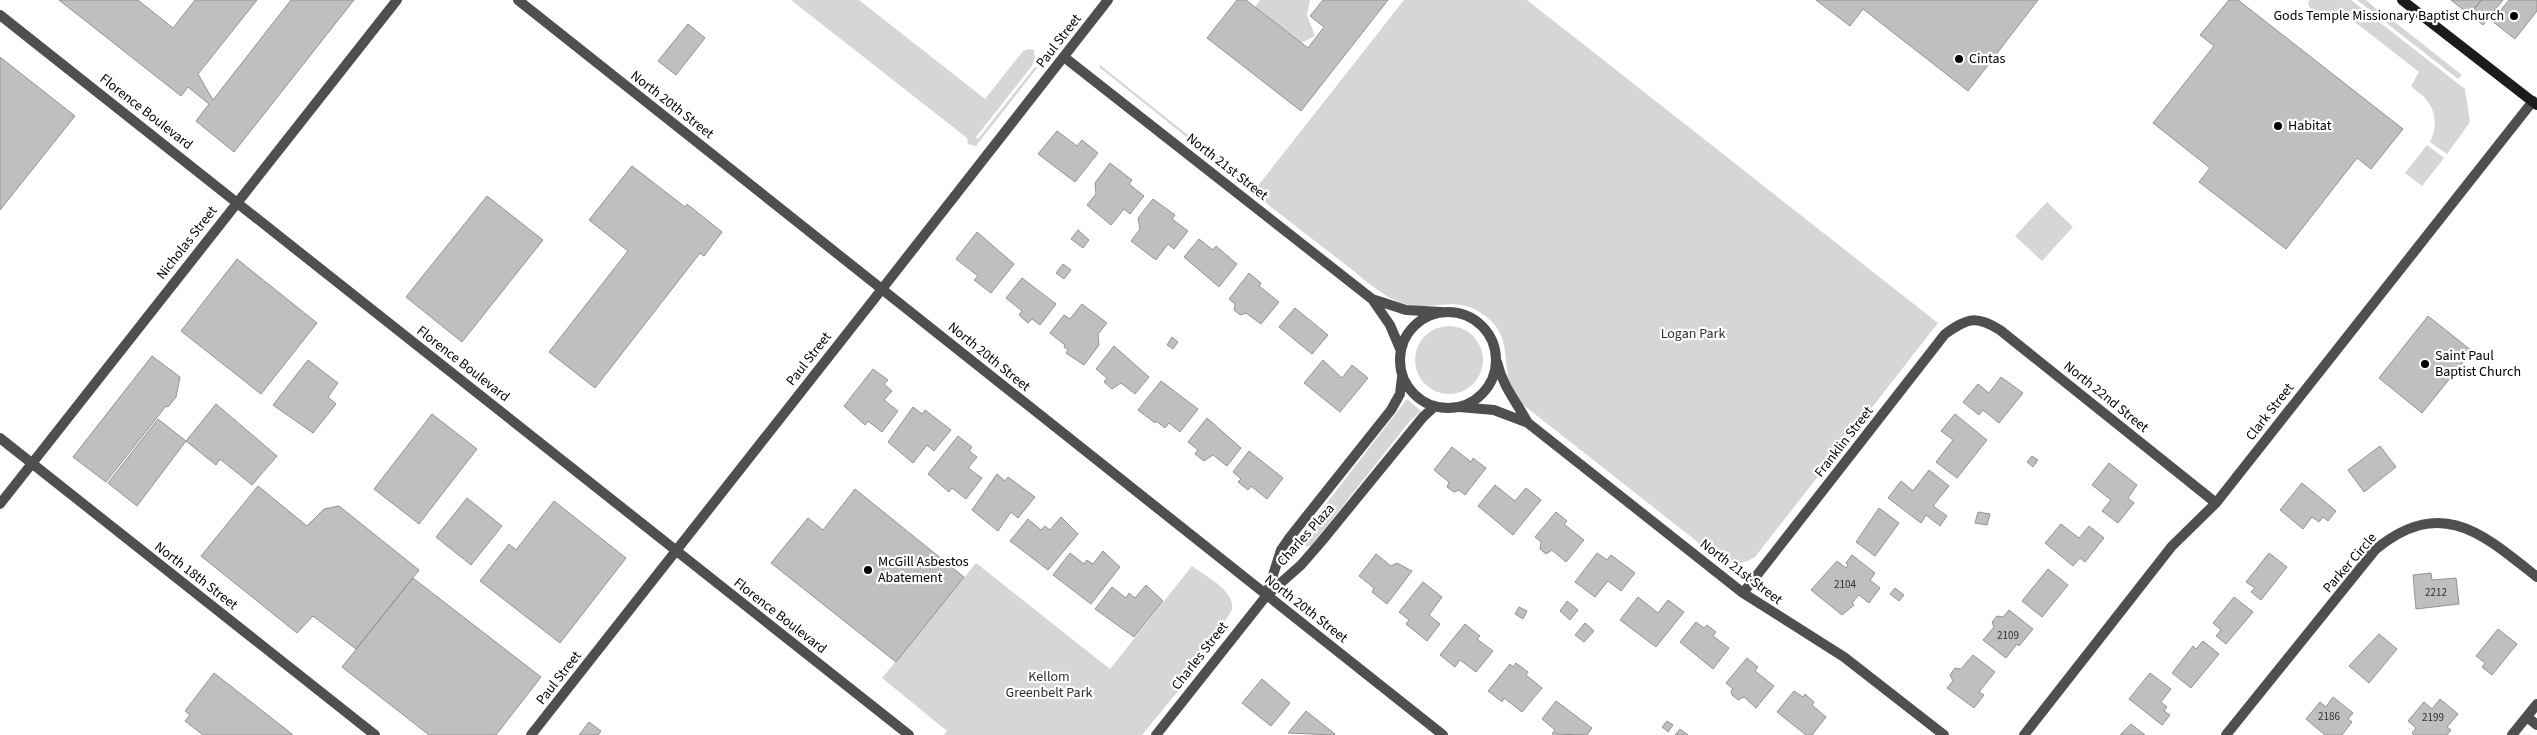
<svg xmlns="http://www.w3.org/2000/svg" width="2537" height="735" viewBox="0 0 2537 735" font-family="'Source Sans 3',sans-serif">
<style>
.green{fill:#d6d6d6}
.building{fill:#bfbfbf;stroke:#939393}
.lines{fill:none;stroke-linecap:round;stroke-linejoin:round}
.minor{stroke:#4f4f4f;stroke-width:10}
.tertiary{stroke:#4f4f4f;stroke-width:10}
.secondary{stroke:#1c1c1c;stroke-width:10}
.poi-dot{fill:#000;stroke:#fff;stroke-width:2}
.labels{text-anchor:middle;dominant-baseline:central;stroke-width:4.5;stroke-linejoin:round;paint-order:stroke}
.number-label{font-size:11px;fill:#303030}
.poi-label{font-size:14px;fill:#000;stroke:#fff;text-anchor:start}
.street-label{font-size:14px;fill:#000;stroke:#fff}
.park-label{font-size:14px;fill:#2d2d2d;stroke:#fff}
</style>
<rect width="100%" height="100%" fill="#fff"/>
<!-- green -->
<path class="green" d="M791 0H859L985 99 1023 51 1029 49 1034 50 1035 58 1032 66 976 137 978 139 1034 68 1038 67 976 146 968 144 967 138Z
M1260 0H1310L1307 15 1315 36 1301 43 1255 7Z
M1404 0H1527L1938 323 1755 557C1742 565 1732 566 1718 558L1522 404C1496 376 1516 345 1491 321 1458 290 1437 314 1402 303 1381 296 1363 278 1346 265 1315 241 1284 217 1253 193L1254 191 1099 67 1100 65 1247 182 1257 187Z
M2309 0H2351L2465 89 2470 122 2447 154 2430 142C2438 127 2436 108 2423 96 2419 93 2415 90 2411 86L2419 72 2342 12 2334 22H2329L2310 8 2308 4Z
M2357 0H2366L2381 13 2382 16 2386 15 2462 75 2458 79Z
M2427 145 2444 158 2422 186 2405 173Z
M2047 202 2073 227 2042 261 2015 236Z
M1415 360a34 34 0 1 1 68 0a34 34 0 1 1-68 0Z
M1407 399 1421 411 1410 421 1311 546H1305L1301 542 1302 535Z
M976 563 1110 669 1192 566C1205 576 1236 591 1232 610L1188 679 1142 735H944L947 731 882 678Z"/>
<!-- building -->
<path class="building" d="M59 0H138L173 28 195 0H257L198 74 213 100 291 0H354L234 152 196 121 209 104 188 87 181 96Z
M1237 0H1246L1308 48 1324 27 1310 16 1323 0H1388L1301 111 1207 38Z
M1816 0H2038L1968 91 1863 9 1850 26Z
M2229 0H2238L2403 129 2371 169 2357 158 2286 249 2199 182 2210 168 2153 123 2214 46 2200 35Z
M2451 0H2481L2470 15Z
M2481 0H2503L2483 25 2470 15Z
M2509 0H2537V11L2515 39 2492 21Z
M688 24 705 38 676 75 658 61Z
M0 57 75 116 0 210Z
M1057 131 1077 146 1082 140 1098 153 1075 182 1038 154Z
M1110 163 1132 180 1129 184 1144 196 1130 214 1124 209 1111 225 1087 205 1096 194 1095 183Z
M632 166 685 207 687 204 722 232 704 256 700 253 595 388 549 352 628 251 589 220Z
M487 196 543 240 462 342 406 297Z
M1153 199 1175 215 1172 219 1188 231 1174 249 1168 244 1156 260 1131 241 1140 229 1138 218Z
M1078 230 1089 240 1083 248 1071 239Z
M977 232 1014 264 991 293 974 280 978 276 956 259Z
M1199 239 1213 250 1216 246 1237 264 1219 287 1184 257Z
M237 259 317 323 261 394 181 331Z
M1063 264 1071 270 1064 279 1056 273Z
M1249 273 1261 283 1259 286 1279 302 1261 324 1246 313 1240 315 1234 310 1235 304 1229 299Z
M1022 278 1056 304 1040 325 1032 319 1028 323 1019 315 1022 311 1006 298Z
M1082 304 1107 323 1098 334 1099 345 1084 365 1066 353 1068 350 1064 347 1065 345 1050 333 1064 315 1070 319Z
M1295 308 1328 335 1312 354 1279 327Z
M2428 316 2472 351 2422 413 2379 378Z
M1172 337 1178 342 1173 349 1167 345Z
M1114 346 1149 377 1135 394 1121 383 1112 389 1104 382 1107 378 1096 369Z
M152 356 180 377 176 397 168 407 166 406 106 482 73 457Z
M308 360 338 383 328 397 336 404 313 433 273 405Z
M1323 360 1342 378 1352 365 1368 378 1340 412 1304 383Z
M873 369 888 380 884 384 892 391 884 400 898 411 882 432 868 421 865 425 844 406Z
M2001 377 2023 393 1999 423 1983 410 1979 415 1963 402 1978 384 1989 393Z
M1161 381 1198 409 1180 432 1169 423 1165 428 1156 421 1155 423 1138 410Z
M216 404 277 456 252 485 220 459 216 465 186 441Z
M913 407 922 414 925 410 951 430 934 451 927 445 913 463 888 442Z
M432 414 477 449 419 524 374 489Z
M1955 414 1987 440 1957 478 1936 462 1953 440 1941 431Z
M1207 418 1241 448 1227 466 1213 455 1204 461 1195 454 1198 450 1188 442Z
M158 419 186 441 137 506 108 483Z
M958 436 972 447 969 451 977 457 968 468 982 478 966 499 952 488 949 492 928 474Z
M2380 446 2396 467 2364 492 2348 470Z
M1452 447 1471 462 1473 458 1486 468 1465 495 1459 490 1454 492 1447 487 1449 482 1434 470Z
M1249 451 1283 478 1267 499 1251 486 1248 490 1238 482 1241 479 1233 472Z
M2032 456 2038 460 2033 467 2027 462Z
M2109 463 2137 485 2128 498 2134 503 2118 523 2102 511 2111 500 2092 485Z
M1929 470 1949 486 1933 506 1947 516 1940 526 1926 515 1921 523 1888 498 1901 481 1913 491Z
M997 474 1005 481 1008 477 1035 497 1018 518 1011 512 998 531 972 510Z
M2302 483 2336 511 2328 521 2323 517 2319 522 2312 517 2303 529 2280 510Z
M1495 485 1515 501 1526 488 1541 500 1513 535 1478 506Z
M258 486 307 526 324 509 339 506 419 570 356 649 313 616 297 633 201 556Z
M855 489 964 577 896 662 771 563 808 518 823 530Z
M467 498 502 526 471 565 436 537Z
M554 501 626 558 560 643 480 581 509 544 516 550Z
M1879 508 1899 523 1875 556 1856 542Z
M1556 512 1567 521 1564 524 1584 540 1566 562 1552 550 1546 554 1540 549 1541 542 1535 537Z
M1978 512 1990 514 1987 525 1975 523Z
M1061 517 1078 534 1048 570 1010 541 1028 519 1041 530 1045 526 1050 530Z
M2061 524 2079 538 2089 526 2104 538 2085 562 2080 558 2073 566 2045 543Z
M1103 551 1120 567 1091 604 1053 575 1070 553 1084 564 1087 560 1093 564Z
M1597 553 1607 560 1611 555 1635 573 1621 591 1608 581 1595 597 1575 582Z
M2269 553 2287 567 2261 600 2251 592 2255 588 2246 582Z
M1376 554 1391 566 1397 563 1412 571 1387 604 1372 592 1374 588 1359 576Z
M1852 555 1875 573 1870 580 1880 588 1869 603 1859 595 1852 603 1854 605 1842 615 1811 590 1837 561 1846 568 1848 565 1846 563Z
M2048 569 2068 585 2042 617 2022 601Z
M2431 573 2432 580 2456 578 2459 604 2416 609 2413 575Z
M413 578 541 677 496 735H429L342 667Z
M1423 582 1442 597 1429 615 1440 624 1427 641 1406 624 1409 620 1399 612Z
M1146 585 1163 601 1134 637 1095 609 1112 587 1126 598 1129 593 1135 598Z
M1895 588 1904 595 1899 601 1890 594Z
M1638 597 1658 613 1668 600 1684 612 1656 647 1620 620Z
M2234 597 2253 612 2226 644 2216 636 2221 630 2213 623Z
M1567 601 1578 610 1570 620 1560 611Z
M1519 607 1527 611 1523 619 1515 614Z
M2009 610 2033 629 2019 646 2017 644 2006 658 1983 640 1994 627 1992 622 1997 616 2003 617Z
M1696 622 1704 628 1707 625 1716 632 1713 636 1729 648 1713 669 1680 642Z
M1585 623 1594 631 1584 642 1575 635Z
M1465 624 1480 636 1477 639 1493 651 1476 672 1460 660 1455 667 1440 655Z
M2498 629 2517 644 2492 675 2482 667 2485 663 2476 656Z
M2379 634 2397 649 2369 683 2349 666Z
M2203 641 2219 654 2191 688 2172 673 2193 646 2196 649Z
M1973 655 1995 672 1979 692 1984 695 1974 708 1947 688 1953 681 1950 675 1955 668 1961 669Z
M1747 658 1758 667 1755 671 1774 686 1756 708 1744 697 1738 700 1732 695 1731 691 1733 689 1726 683Z
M1516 663 1528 672 1526 675 1542 688 1522 712 1504 698 1502 702 1488 691 1510 664 1513 667Z
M214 673 292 734V735H203L185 721 190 715 185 711Z
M2150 673 2171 689 2161 702 2167 707 2164 711 2170 715 2162 725 2129 699Z
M1262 679 1290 703 1271 726 1242 703Z
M1794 691 1803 697 1805 694 1814 702 1812 705 1826 717 1812 735H1806L1777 712Z
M2333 697 2353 713 2348 719 2352 722 2342 735H2325L2306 719 2320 702 2326 707Z
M2440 699 2458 714 2447 727 2451 730 2447 735H2414L2412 733 2416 728 2408 721 2424 702 2432 709Z
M1556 701 1592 728 1587 735 1552 734 1555 730 1542 719Z
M1306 711 1335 734 1334 735 1288 733Z
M1667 721 1673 725 1668 732 1662 727Z
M589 722 601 731 598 735H579Z
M2131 724 2145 735H2120Z
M1680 729 1688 735H1675Z"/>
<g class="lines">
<!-- minor -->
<path class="minor" d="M1064 57 1372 299 1406 310 1441 312
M1372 299 1390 325 1401 351
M1400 360a48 48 0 1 1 96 0a48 48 0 1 1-96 0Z
M1497 362C1503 387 1516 401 1528 423
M1459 407 1494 410 1528 423 1743 593 1844 657 1944 735
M0 438 375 735
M1743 593 1945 334C1968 318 1976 315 2000 330L2216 503
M1267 594 1281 550 1290 537 1391 410 1400 394 1402 377
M2527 717 2537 725
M531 735 882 289
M1156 735 1267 595 1301 565 1321 542 1423 417 1435 406
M2024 735 2172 546 2216 503 2533 101
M2226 735 2375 550C2441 495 2483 534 2537 577
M2512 735 2537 704"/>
<!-- tertiary -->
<path class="tertiary" d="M518 0 1443 735
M0 15 909 735
M882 289 1108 0
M0 504 397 0"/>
<!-- secondary -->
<path class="secondary" d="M2402 0 2537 105"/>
</g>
<!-- markers -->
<g class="poi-dot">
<circle cx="2514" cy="16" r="5"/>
<circle cx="1959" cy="59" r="5"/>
<circle cx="2278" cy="126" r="5"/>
<circle cx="2425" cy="364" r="5"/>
<circle cx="868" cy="570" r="5"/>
</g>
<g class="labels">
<!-- number labels -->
<g class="number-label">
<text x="1845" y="584">2104</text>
<text x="2436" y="592">2212</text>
<text x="2008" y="635">2109</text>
<text x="2329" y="716">2186</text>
<text x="2433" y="717">2199</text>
</g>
<!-- poi labels -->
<g class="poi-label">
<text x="2504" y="16" text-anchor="end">Gods Temple Missionary Baptist Church</text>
<text x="1969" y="59">Cintas</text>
<text x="2288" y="126">Habitat</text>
<text x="2435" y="356">Saint Paul<tspan x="2435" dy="16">Baptist Church</tspan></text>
<text x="878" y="562">McGill Asbestos<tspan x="878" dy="16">Abatement</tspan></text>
</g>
<!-- street labels -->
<g class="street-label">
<text transform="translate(1059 41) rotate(-52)">Paul Street</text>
<text transform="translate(672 105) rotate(38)">North 20th Street</text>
<text transform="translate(146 112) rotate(38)">Florence Boulevard</text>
<text transform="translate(1227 167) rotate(38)">North 21st Street</text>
<text transform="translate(187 243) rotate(-52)">Nicholas Street</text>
<text transform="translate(989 357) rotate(39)">North 20th Street</text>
<text transform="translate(809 359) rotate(-52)">Paul Street</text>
<text transform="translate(463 364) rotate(38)">Florence Boulevard</text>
<text transform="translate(2106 397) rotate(39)">North 22nd Street</text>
<text transform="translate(2270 412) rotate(-52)">Clark Street</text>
<text transform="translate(1844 442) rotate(-52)">Franklin Street</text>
<text transform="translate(1306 535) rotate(-48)">Charles Plaza</text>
<text transform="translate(2350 563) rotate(-49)">Parker Circle</text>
<text transform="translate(1741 572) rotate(37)">North 21st Street</text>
<text transform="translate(196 576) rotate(38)">North 18th Street</text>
<text transform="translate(1306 609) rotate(38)">North 20th Street</text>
<text transform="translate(780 616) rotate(38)">Florence Boulevard</text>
<text transform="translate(1200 656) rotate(-52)">Charles Street</text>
<text transform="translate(559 678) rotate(-52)">Paul Street</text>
</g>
<!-- park labels -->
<g class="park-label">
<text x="1693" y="334">Logan Park</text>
<text x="1049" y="677">Kellom<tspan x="1049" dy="16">Greenbelt Park</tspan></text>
</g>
</g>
</svg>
